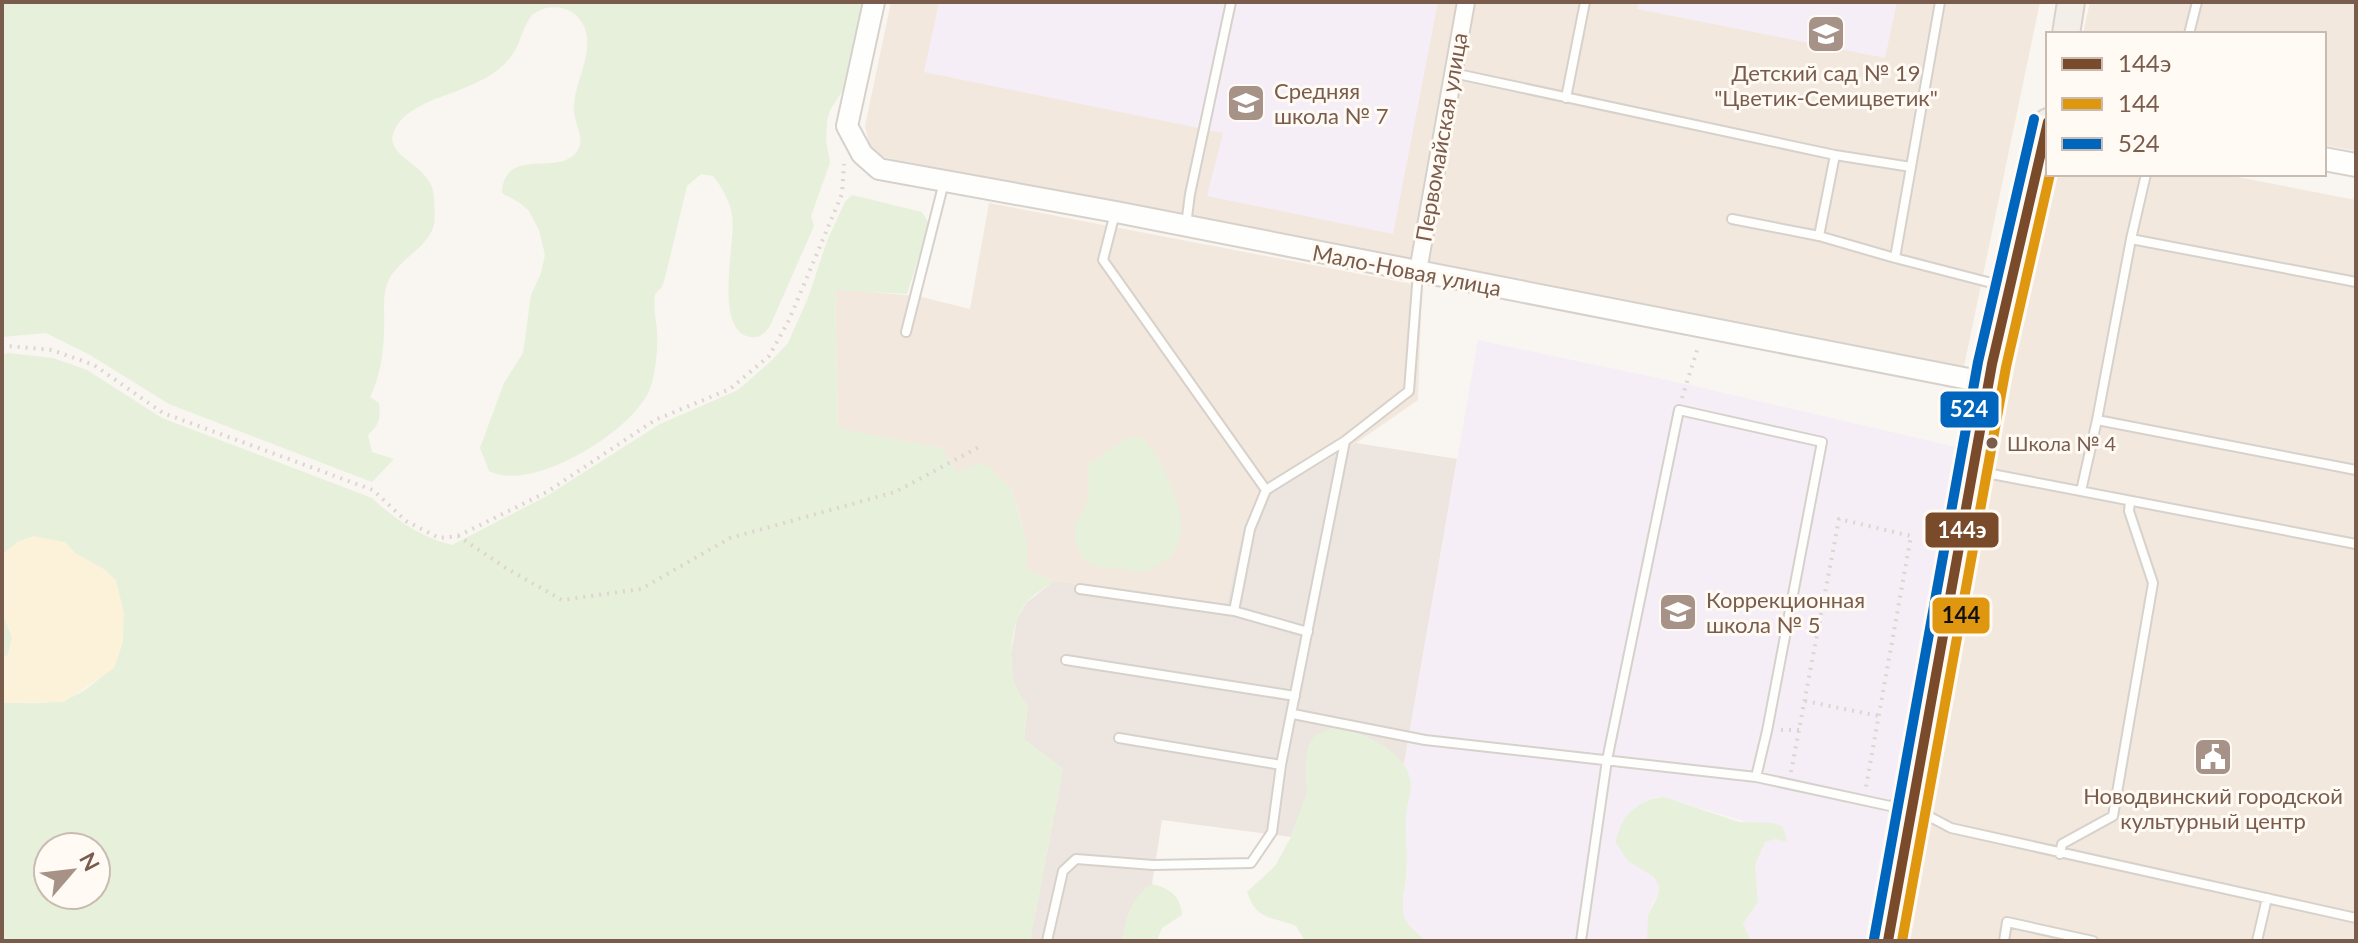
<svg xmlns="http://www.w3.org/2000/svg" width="2358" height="943" viewBox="0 0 2358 943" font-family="Lato,sans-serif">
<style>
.residential{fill:#f2e8de}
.industrial{fill:#ede5e0}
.education{fill:#f6eef6}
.green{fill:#e7f0db;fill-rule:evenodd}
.sand{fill:#fbf2d9}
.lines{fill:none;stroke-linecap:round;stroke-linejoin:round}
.service-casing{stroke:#d7d1cb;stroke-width:12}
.minor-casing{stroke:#d7d1cb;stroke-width:20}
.tertiary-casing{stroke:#d7d1cb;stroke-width:24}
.secondary-casing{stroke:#d9d2cb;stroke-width:26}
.primary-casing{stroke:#dad1cc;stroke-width:30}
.path{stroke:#dcd5d0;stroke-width:4;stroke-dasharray:2 6;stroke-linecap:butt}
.service{stroke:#fefefd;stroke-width:8}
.minor{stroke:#fefefd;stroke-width:16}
.tertiary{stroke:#fefefd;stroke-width:20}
.secondary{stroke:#fefefd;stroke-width:22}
.primary{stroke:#f3eee8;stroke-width:26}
.bus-1-casing{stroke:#fffaf3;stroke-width:16}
.bus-2-casing{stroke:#fffaf3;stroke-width:16}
.bus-3-casing{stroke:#fffaf3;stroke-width:16}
.bus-1{stroke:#7a4b2a;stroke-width:10}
.bus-2{stroke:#de970f;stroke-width:10}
.bus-3{stroke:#0065bd;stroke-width:10}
.bus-dot{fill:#7a5c4d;stroke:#fffaf3;stroke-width:3}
.labels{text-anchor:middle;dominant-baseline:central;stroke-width:6;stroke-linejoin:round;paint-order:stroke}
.bus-label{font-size:20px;fill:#7a5c4d;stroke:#fffaf3;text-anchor:start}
.poi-label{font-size:22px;fill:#7a5c4d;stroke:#fffaf3}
.street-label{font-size:22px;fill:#7a5c4d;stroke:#fffaf3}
.line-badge{stroke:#fffaf3;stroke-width:3}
.badge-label{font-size:22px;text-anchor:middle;font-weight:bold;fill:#fff}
.pale-badge-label{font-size:22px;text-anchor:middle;font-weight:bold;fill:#111}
</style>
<rect width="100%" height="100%" fill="#f9f5f0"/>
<!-- residential -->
<path class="residential" d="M891 2H2040L1963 371 878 156 870 148 865 126Z
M2090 2H2356V151L2324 145V34H2083Z
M2051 174H2222L2356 200V941H1906Z
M989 203 1422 286 1418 400 1356 443 1255 501 1244 525 1226 603 1054 581 1027 570V543L1017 508 1011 489 1003 481 957 472 941 448 838 429 835 289 917 296 970 309Z"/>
<!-- industrial -->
<path class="industrial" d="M1356 443 1457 459 1404 764 1377 742 1355 732 1306 759 1307 793 1291 837 1162 820 1152 884 1137 941H1030L1063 769 1024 739 1028 704 1021 698 1013 683 1011 653 1017 619 1026 603 1054 581 1226 603 1244 525 1255 501Z"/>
<!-- education -->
<path class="education" d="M939 2H1438L1393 234 1207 196 1223 133 924 72Z
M1639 2H1897L1885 58 1637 9Z
M1478 340 1686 384 1956 447 1865 941H1751L1743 924 1758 902 1755 865 1765 842 1776 839 1750 823 1663 797 1653 798 1635 807 1624 853 1628 861 1655 877 1659 886 1658 896 1651 906 1647 941H1425L1406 922 1402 910 1407 873 1406 813 1411 789 1404 764Z"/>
<!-- green -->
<path class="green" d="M2 2H864L847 84 830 110 827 121 826 140 830 163 811 216 814 226 770 326C765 333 759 339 750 337 712 330 737 240 732 215 730 201 722 187 713 176L701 174 687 186 665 278 662 287 655 294C653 308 656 318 657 331 658 348 656 370 651 386 637 430 531 494 489 471L480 448 504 383 523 353 531 295 541 273 545 255 539 230 529 211 520 203 502 193C504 142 568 182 580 145 583 134 572 119 574 104 576 81 592 55 586 32 580 7 551 0 532 15 526 23 522 33 519 42 497 98 414 88 394 131 382 158 434 164 434 198 434 207 436 220 433 228 424 251 395 261 387 284 382 299 385 317 384 333 383 356 380 376 370 397L379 403C381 417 379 426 368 435L372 452 394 459 372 482 169 404 90 355 46 333 2 337Z
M852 195 922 212 928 222V228L907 294 835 290 838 428 941 448 957 472 976 464 987 465 1011 489 1027 543V570L1054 581C1045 588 1032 595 1025 604 1008 627 1004 686 1028 703L1024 739 1063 769 1030 941H2V703C28 702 54 707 78 694 91 688 101 675 114 668L123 641V627L105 570 75 553 65 542H17L2 555V355L8 353 53 358 87 370 162 418 372 498C396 520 420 537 452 545L545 497 660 424 738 390 771 361 788 343 808 298 827 241 845 202ZM48 847H96V895H48Z
M1132 437 1143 438C1158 454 1165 471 1173 491 1183 516 1188 547 1162 563 1157 566 1151 570 1146 571 1138 573 1129 570 1121 569 1097 567 1081 568 1075 539 1071 521 1083 515 1087 500 1091 488 1086 475 1090 463 1106 455 1115 442 1132 437Z
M2 612 12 637 8 655 2 658Z
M1333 727C1361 731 1403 749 1410 779 1413 792 1407 803 1406 815 1405 836 1408 856 1406 877 1405 889 1400 907 1405 919 1409 928 1419 933 1425 941H1305L1296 926C1271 916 1257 921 1247 892L1275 866 1291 837 1307 792 1306 759 1309 744 1314 736Z
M1664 797 1739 822 1773 823 1783 827 1787 842 1776 839 1765 842 1755 865 1758 902 1743 924 1751 941H1647L1648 915 1658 896 1659 886 1654 877 1628 861 1616 843C1619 817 1638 799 1664 797Z
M1152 884C1171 889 1180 895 1182 915L1162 928 1157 941H1122C1125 919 1132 895 1152 884Z"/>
<!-- sand -->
<path class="sand" d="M33 536 65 542 75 553 105 570 116 580 124 613 123 641 114 668 64 702 2 703V658L8 655 12 637 2 612V555L17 542Z"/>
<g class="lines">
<!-- service casing -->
<g class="service-casing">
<path id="service" d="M1940 2 1895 258 2007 287
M2189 34 2197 2
M1453 73 1835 155 1911 167
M1566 98 1585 2
M1115 213 1103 260 1266 490
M1732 219 1819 236 1895 258
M1186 225 1190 194 1231 2
M1819 236 1835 155
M2131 239 2356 282
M906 332 944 182
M2097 420 2131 239 2146 174
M1976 471 2356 544
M2081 491 2097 420 2356 470
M1080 589 1234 611 1308 632
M1234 611 1250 529 1266 490 1345 441 1409 391 1418 272
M1066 660 1295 696
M1293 714 1425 740 1756 777 1890 806 1909 800
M1119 738 1281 765
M1917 810 1951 828 2356 918
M2060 854 2062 844 2113 816 2153 583 2129 511 2130 501
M1047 941 1063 871 1076 859 1153 865 1251 863 1272 832 1281 765 1345 441
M1581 941 1607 760 1679 410 1822 442 1767 731 1756 777
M2004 941 2007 922 2093 941
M2257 941 2267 898"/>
</g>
<!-- minor casing -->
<g class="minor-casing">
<path id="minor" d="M1418 271 1466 2"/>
</g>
<!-- tertiary casing -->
<g class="tertiary-casing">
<path id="tertiary" d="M874 2 847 126 862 154 879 169 1116 212 1989 383"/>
</g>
<!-- secondary casing -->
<g class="secondary-casing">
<path id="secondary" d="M2324 159 2356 165"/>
</g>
<!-- primary casing -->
<g class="primary-casing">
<path id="primary" d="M2066 34 2071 2
M1888 941 1992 364 2048 122"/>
</g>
<!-- path -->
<path class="path" d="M2 348 8 346 52 350 94 365 163 413 373 490 406 521 439 538 458 536 506 568 562 600 641 589 730 538 895 492 983 445
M1682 398 1698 347
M458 536 547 492 655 420 730 389 769 356 789 320 842 194 844 164
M1805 701 1879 716
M1781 730H1799
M1791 772 1839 519 1911 536 1866 787"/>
<!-- service -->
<use href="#service" class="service"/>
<!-- minor -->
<use href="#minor" class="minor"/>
<!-- tertiary -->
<use href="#tertiary" class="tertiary"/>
<!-- secondary -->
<use href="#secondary" class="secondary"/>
<!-- primary -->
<use href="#primary" class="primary"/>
<!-- bus-1 casing -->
<g class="bus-1-casing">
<path id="bus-1" d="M1888 941 1992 364 2048 122"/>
</g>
<!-- bus-2 casing -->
<g class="bus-2-casing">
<path id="bus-2" d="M1902 941 2006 367 2050 174"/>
</g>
<!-- bus-3 casing -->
<g class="bus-3-casing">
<path id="bus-3" d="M1874 939 1978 362 2034 119"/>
</g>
<!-- bus-1 -->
<use href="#bus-1" class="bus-1"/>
<!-- bus-2 -->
<use href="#bus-2" class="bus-2"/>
<!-- bus-3 -->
<use href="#bus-3" class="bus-3"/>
</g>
<!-- icons -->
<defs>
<g id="school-square" transform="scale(2)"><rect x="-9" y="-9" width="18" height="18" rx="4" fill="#a69286" stroke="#fffaf3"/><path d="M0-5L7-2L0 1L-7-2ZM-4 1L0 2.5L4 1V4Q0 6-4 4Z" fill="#fff"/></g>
<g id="civic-square" transform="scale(2)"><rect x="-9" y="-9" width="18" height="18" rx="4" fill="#a69286" stroke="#fffaf3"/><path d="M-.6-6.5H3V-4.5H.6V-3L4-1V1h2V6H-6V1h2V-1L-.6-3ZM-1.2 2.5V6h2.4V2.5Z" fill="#fff"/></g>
</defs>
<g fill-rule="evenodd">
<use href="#school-square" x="1826" y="34"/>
<use href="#school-square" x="1246" y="103"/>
<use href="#school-square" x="1678" y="612"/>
<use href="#civic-square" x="2213" y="757"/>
</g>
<!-- markers -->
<circle class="bus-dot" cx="1992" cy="443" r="7"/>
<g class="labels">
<!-- bus labels -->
<g class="bus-label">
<text x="2007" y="443">Школа № 4</text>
</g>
<!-- poi labels -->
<g class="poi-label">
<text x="1826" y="72">Детский сад № 19<tspan x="1826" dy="25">"Цветик-Семицветик"</tspan></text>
<text x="1274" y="90" text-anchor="start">Средняя<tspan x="1274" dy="25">школа № 7</tspan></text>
<text x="1706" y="599" text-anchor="start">Коррекционная<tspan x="1706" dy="25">школа № 5</tspan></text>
<text x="2213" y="795">Новодвинский городской<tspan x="2213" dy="25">культурный центр</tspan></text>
</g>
<!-- street labels -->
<g class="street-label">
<text transform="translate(1441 137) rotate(-80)">Первомайская улица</text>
<text transform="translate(1407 270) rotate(11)">Мало-Новая улица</text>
</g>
</g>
<g class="line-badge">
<rect x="1939" y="390" width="61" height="39" rx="8" fill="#0065bd"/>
<rect x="1924" y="511" width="76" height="38" rx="8" fill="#7a4b2a"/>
<rect x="1931" y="596" width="60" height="39" rx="8" fill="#de970f"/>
</g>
<g class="badge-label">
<text x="1969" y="417">524</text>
<text x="1962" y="538">144э</text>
</g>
<g class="pale-badge-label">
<text x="1961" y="623">144</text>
</g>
<!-- border -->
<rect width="2358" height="943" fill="none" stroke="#7a5c4d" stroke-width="8"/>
<!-- legend -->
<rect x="2046" y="32" width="280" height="144" fill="#fffaf3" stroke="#cabbb1" stroke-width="2"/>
<rect x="2062" y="58" width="40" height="12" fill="#7a4b2a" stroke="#cabbb1" stroke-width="2"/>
<text x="2118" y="72" font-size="24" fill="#7a5c4d">144э</text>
<rect x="2062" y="98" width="40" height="12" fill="#de970f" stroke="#cabbb1" stroke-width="2"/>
<text x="2118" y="112" font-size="24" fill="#7a5c4d">144</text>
<rect x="2062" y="138" width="40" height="12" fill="#0065bd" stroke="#cabbb1" stroke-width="2"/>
<text x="2118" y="152" font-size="24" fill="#7a5c4d">524</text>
<!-- north arrow -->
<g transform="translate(72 871) rotate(62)"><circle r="38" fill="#fffaf3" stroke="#cabbb1" stroke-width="2"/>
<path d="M0-6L14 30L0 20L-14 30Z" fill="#a69286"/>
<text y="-12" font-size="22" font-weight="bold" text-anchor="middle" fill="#7a5c4d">N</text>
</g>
</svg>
